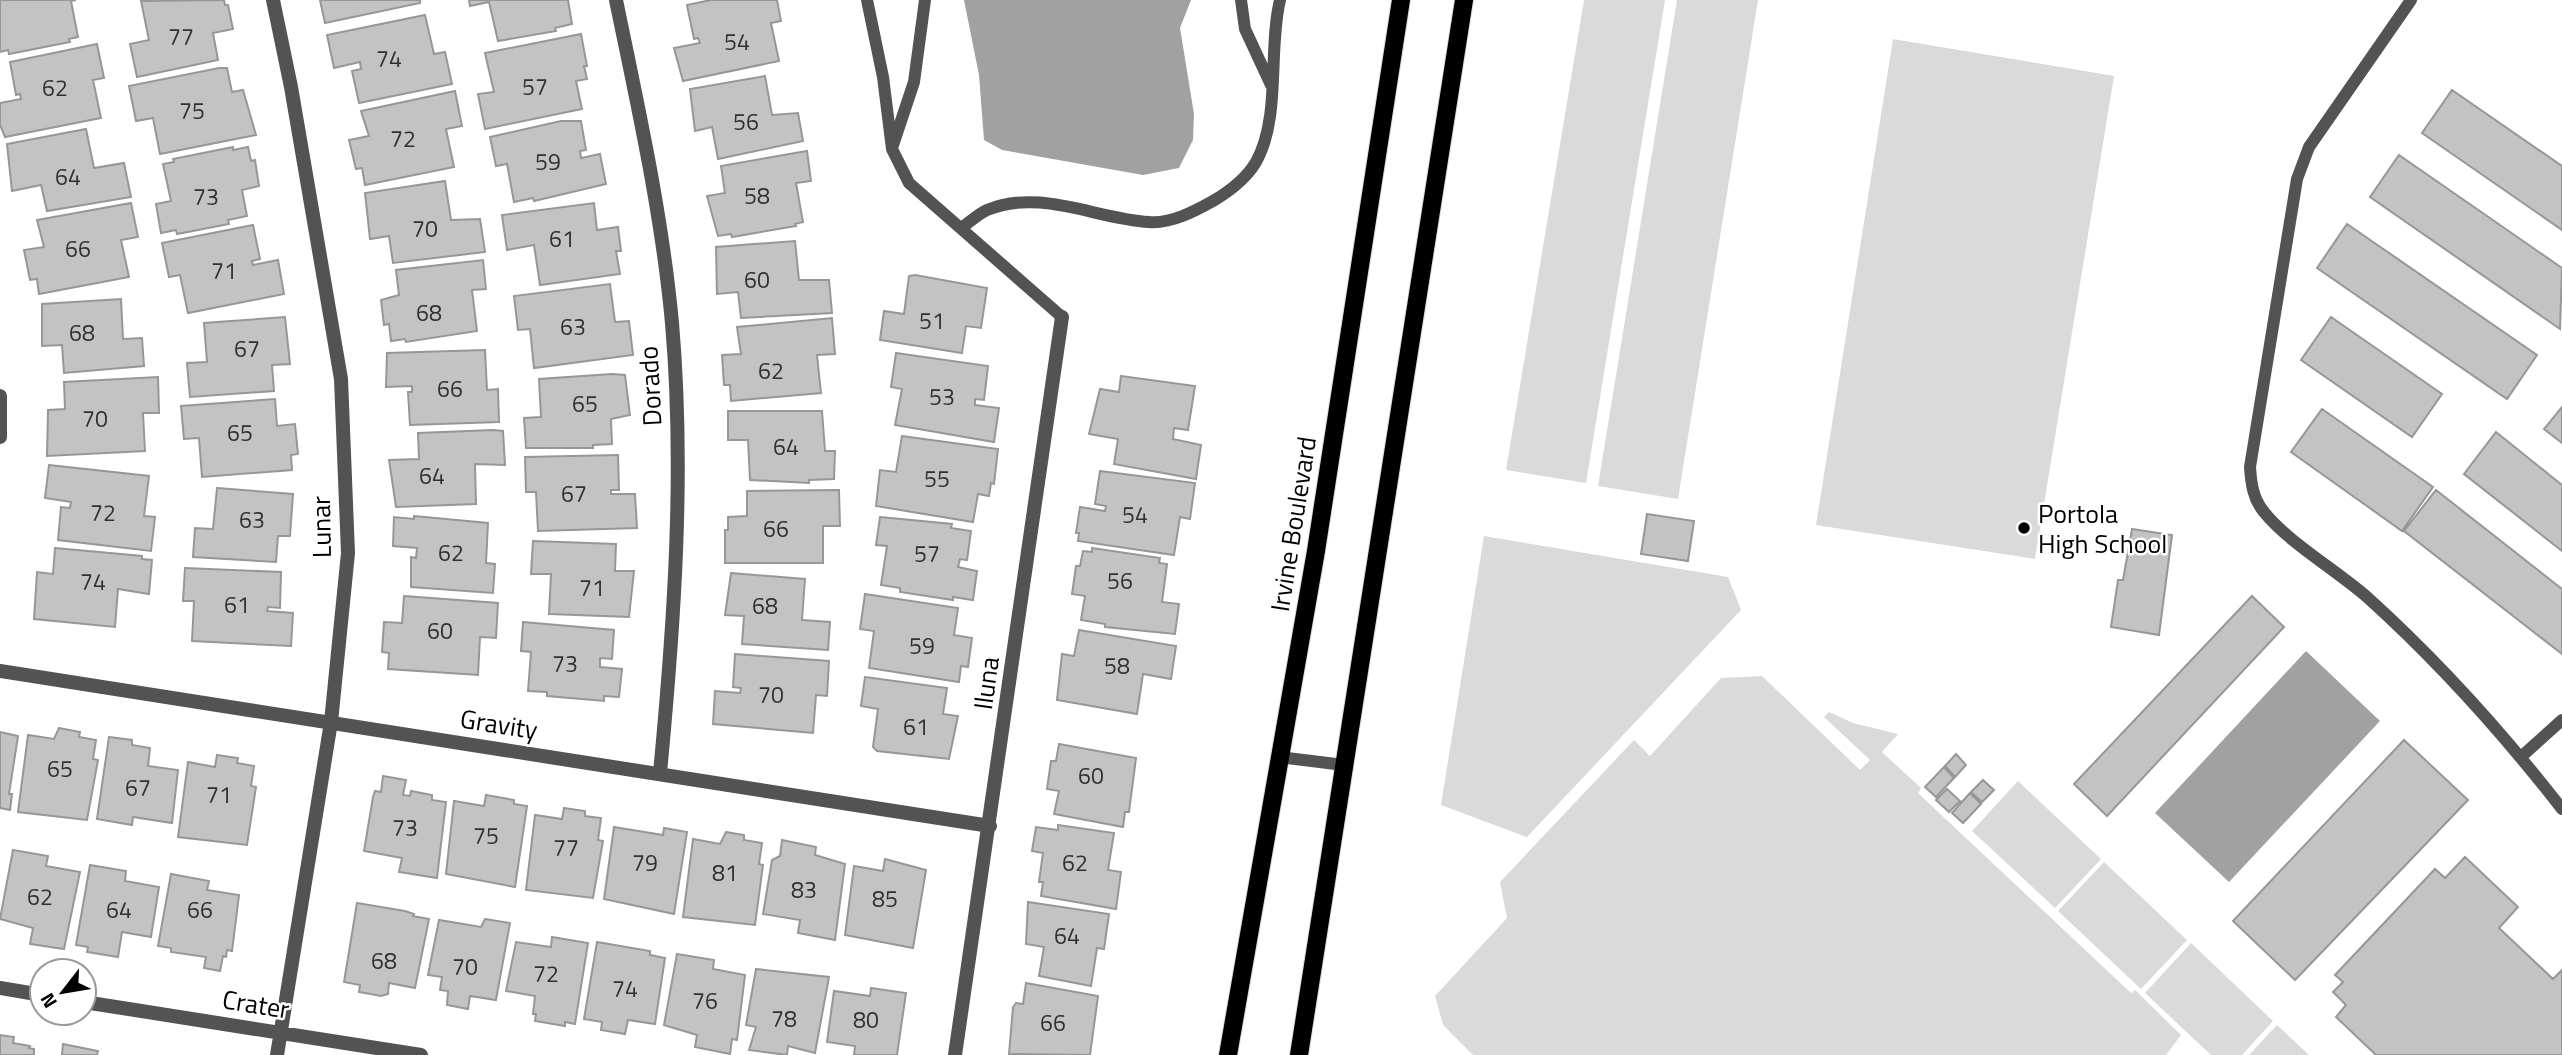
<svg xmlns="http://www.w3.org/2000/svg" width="2562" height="1055" viewBox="0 0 2562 1055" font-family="'Titillium Web',sans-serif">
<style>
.green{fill:#dadada}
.water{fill:#a1a1a1}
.building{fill:#c3c3c3;stroke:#979797;stroke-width:2}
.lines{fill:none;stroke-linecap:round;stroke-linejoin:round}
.primary-casing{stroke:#dbdbdb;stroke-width:20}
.lane{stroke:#535353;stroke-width:12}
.street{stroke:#535353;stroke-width:14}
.primary{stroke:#000;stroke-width:18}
.poi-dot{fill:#000;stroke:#fff;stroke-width:2.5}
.labels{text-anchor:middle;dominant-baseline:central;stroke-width:5;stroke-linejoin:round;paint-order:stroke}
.number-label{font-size:23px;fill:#313131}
.street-label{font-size:26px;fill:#000;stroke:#fff}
.poi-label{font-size:26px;fill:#000;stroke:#fff;text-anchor:start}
</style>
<rect width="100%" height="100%" fill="#fff"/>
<!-- green -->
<path class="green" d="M1584 0H1665L1586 483 1506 470Z
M1677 0H1758L1678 499 1598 486Z
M1893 39 2114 76 2035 559 1816 525Z
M1484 536 1728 577 1741 610 1527 837 1441 805Z
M1762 676 1860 770 1870 760 1824 717 1829 712 1853 723 1898 734 1882 752 1921 788 1918 793 2131 993 2135 990 2181 1035 2166 1055H1473L1443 1025 1435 996 1507 918 1500 882 1634 740 1650 756 1721 678Z
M2018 781 2101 859 2055 908 1972 831Z
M2104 862 2187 940 2141 989 2058 911Z
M2191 943 2273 1021 2242 1055H2211L2145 993Z
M2277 1025 2309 1055H2249Z"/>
<!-- water -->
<path class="water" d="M964 0H1191L1180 28 1194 114 1193 140 1179 168 1143 175 1002 150 984 140 979 75Z
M2306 651 2380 721 2229 882 2155 813Z"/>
<!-- building -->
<path class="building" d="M0 0H76L71 1 78 37 69 39 70 42 9 54 8 50 0 52Z
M224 0 225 5H228L233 29 213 33 218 60 137 77 130 44 149 40 141 1Z
M320 0H420V3L325 23Z
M469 0H568L572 24 555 28 556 31 498 41 489 2 470 6Z
M711 0H777L781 21 771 23 779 61 683 81 674 48 700 43 698 38 694 39 687 5Z
M425 15 434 54 445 52 452 84 359 103 352 71 361 69 360 62 334 68 327 35Z
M581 34 587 66H584L587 79 576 81 582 109 485 129 478 94 494 92 485 53Z
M97 44 104 78 93 80 101 118 5 137 0 125V103L21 99 20 94 16 95 10 62Z
M219 68H227L232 92 243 90 256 135 160 154 153 118 136 121 129 86Z
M765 76 772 115 798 113 803 141 718 159 712 127 695 131 690 89Z
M2452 90 2562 166V230L2422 133Z
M455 91 462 126 446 129 454 167 365 185 362 168 356 169 349 140 369 136 361 111Z
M561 121H581L586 150 580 151 581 158 600 154 606 184 534 201 533 198 514 202 507 164 496 166 490 137Z
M86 129 94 168 124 163 131 197 47 211 41 185 12 191 7 144Z
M233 147V150L248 147 251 161 255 160 259 186 242 190 247 216 228 220 229 224 177 234 176 230 161 233 156 204 171 201 163 164 174 162 173 159Z
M807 151 811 181 796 183 803 222 795 224 796 226 732 237 731 234 718 236 707 196 725 193 721 166Z
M2399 155 2562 268 2560 329 2370 197Z
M445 181 451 220 480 219 485 252 393 263 389 236 370 239 365 193Z
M131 203 138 237 121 240 129 277 39 294 37 279 30 280 24 250 44 247 37 220Z
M594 203 597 230 618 227 621 251H616L620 274 540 285 534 245 507 250 502 215Z
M2347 224 2537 355 2507 399 2317 268Z
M253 225 260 259 252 261 253 265 278 260 284 294 188 313 180 275 169 277 162 243Z
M795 241 799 280H829L832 313 741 318 738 292 717 294 716 247Z
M483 260 486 289 472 290 477 331 406 342 405 339 391 341 389 324 384 325 381 300 399 295 396 270Z
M915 275 987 288 981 328 966 326 962 353 880 340 884 311 904 314 909 276Z
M610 284 615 322 629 321 633 355 534 368 530 329 518 330 514 296Z
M121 299 123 339 142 338 144 366 64 373 62 345 42 346V304Z
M285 317 290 364 272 365 274 391 190 397 187 363 207 362 204 323Z
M2331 317 2442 394 2412 437 2301 360Z
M832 318 835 354 817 355 821 393 731 401 730 385H724L722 355 741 354 737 327Z
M485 350 487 390 498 389 499 422 410 425 408 392H412V386L386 387 387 353Z
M896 353 988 366 984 400 975 399V405L999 408 994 442 895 425 902 389 891 387Z
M612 374 625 375 630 415 611 419 612 444 593 445V448H526L524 418 541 417 539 379Z
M1121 376 1195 386 1188 430 1174 428 1173 439 1201 445 1196 479 1114 464 1118 439 1089 434 1100 389 1119 392Z
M158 377 159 413H143L145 451 47 456 48 410 65 409 64 382Z
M275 399 277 426 295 424 298 454 291 455 292 470 202 477 199 438 184 439 181 406Z
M2562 407V443L2544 429Z
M2322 409 2433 487 2402 531 2291 452Z
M728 411H822L825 451H835L834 479 809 480V483L750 480 748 440H728Z
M493 430 503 431 505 465 475 464 476 504 396 507 389 460 419 459 418 433Z
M2496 432 2562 485V551L2464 474Z
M902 436 998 449 994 484 991 483 989 496 978 494 973 522 876 506 880 470 896 472Z
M618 455 619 490H611V494H635L637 528 538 531 536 492H526L525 457Z
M49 465 149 476 144 516 155 517 151 551 58 540 61 507 70 508 71 502 45 498Z
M1100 471 1195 483 1190 519 1180 517 1174 555 1078 541 1079 533H1076L1080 507 1105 511 1106 506 1095 504Z
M217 488 293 494 290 536H278L276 562 193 557 195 528 213 529Z
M839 490 840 526H823V563H725V530H728V517L747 516V491Z
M2436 490 2562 589V654L2404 531Z
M1647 514 1694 521 1688 561 1641 554Z
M414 516 488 523 486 563 495 564 493 593 411 587V557L416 558 417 548 393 546 394 517 414 519Z
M880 517 952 524 951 528 971 531 967 560 960 559 958 567 977 571 973 600 953 597V600L900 592V588L881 585 887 546 876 545Z
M2132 529 2172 535 2159 635 2111 627 2118 580H2123Z
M533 541 616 544 615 571H634L629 617 549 614 551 574H531Z
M55 548 142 556V559L152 560 149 594 118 589 115 627 34 619 37 572 53 574Z
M1092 548 1160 558 1159 563 1167 564 1162 602 1179 604 1175 634 1105 627V624L1081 620 1085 596 1072 594 1076 566H1080L1083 551 1092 552Z
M185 568 281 572 280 608 268 607 267 611 293 613 291 646 192 641 194 601H183Z
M731 573 805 579 802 620 830 622 828 650 742 644 744 616 725 615Z
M865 594 958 608 954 635 972 638 968 667 961 666 959 682 869 668 874 631 860 629Z
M404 596 498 603 496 638 480 637 478 675 388 669 389 653 382 652 384 622 402 623Z
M2252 596 2284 627 2107 816 2074 784Z
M523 622 614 630 612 659 600 658V667L622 669 619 697 604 696V701L547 696V692L528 691 531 652 521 651Z
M1079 630 1176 646 1171 679 1143 674 1137 714 1057 700 1062 654 1074 656Z
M735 654 829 661 827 696 816 695 813 733 713 724 715 691 740 693 741 688 733 687Z
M865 677 947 688 943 714 958 716 949 759 877 751 873 747 878 709 861 706Z
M59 728 80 732 79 737 96 740 93 759 98 760 87 820 18 812 28 735 54 739Z
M0 732 18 736 9 794H12L10 810 0 808Z
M109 737 132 740V745L150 748 148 766 178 770 172 823 133 817 132 825 97 819Z
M2404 740 2468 800 2295 980 2233 921Z
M1059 744 1136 758 1129 812H1125L1123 827 1054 814 1059 791 1047 789 1051 761H1056Z
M1956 754 1966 765 1955 777 1945 766Z
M217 755 238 758 237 763 254 766 251 786 256 787 247 845 178 837 188 762 215 767Z
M1944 767 1954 778 1936 797 1925 787Z
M383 776 406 780 403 795 410 796 411 791 432 795V800L446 802 437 878 399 872 402 858 364 851 373 797 375 791 381 792Z
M1983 780 1994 790 1982 802 1971 792Z
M1947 789 1960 801 1949 812 1936 800Z
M1970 793 1981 804 1963 823 1952 813Z
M486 795 514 800V804L527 806 515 887 446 874 454 801 484 806Z
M564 808 585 811V816L601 818 598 840 603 841 593 898 526 890 535 815 562 819Z
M1058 825 1114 833 1108 870 1121 872 1116 909 1041 896 1043 882H1039L1043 853 1032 851 1036 827 1058 830Z
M614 827 663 835 664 828 687 832 674 914 604 899Z
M726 832 744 835V840L762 843 759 864 763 865 755 925 683 917 693 839 720 844Z
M782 840 816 847 815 855 845 864 835 940 798 933 800 920 763 914 772 860 780 856Z
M13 850 48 856 46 866 80 872 64 949 30 944 33 928 0 919Z
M2465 857 2518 907 2499 928 2553 979 2562 970V1055H2376L2336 1017 2346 1005 2333 992 2343 982 2335 975 2435 869 2445 878Z
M885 859 926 870 913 948 845 935 854 866 883 871Z
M90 865 126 871 125 881 159 887 151 937 122 932 118 957 87 952 88 947 76 945Z
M171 874 209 881 207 890 239 895 232 951 227 950 226 957 223 956 220 971 204 968 206 957 171 952V948L158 946Z
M1028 902 1109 914 1104 949 1097 948 1091 986 1039 976 1044 947 1026 944Z
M357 903 405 911 414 914 413 916 429 919 415 988 389 983 388 994 381 996 359 992 360 985 344 982Z
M485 919 510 923 496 1000 470 996 468 1009 447 1005 448 991 440 990 442 977 428 975 439 920 481 927Z
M552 937 588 943 575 1024 565 1022V1026L535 1021 536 1014H533L535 996 506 991 516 942 551 947Z
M597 942 650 951V955L665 958 655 1024 628 1020 625 1034 601 1030 602 1022 584 1019Z
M677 954 714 960 713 969 745 975 737 1040 732 1039 730 1054 695 1047 697 1035 664 1025Z
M756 969 829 977 815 1053 788 1046 787 1055 749 1050 756 1027 746 1025Z
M1026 983 1098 996 1090 1055 1009 1054 1013 1007 1016 1003 1023 1004Z
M871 988 906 993 897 1055H854L855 1046 827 1042 834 991 870 996Z
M0 1035 14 1037 13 1043 30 1046 29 1048 34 1049V1055H0Z
M63 1044 98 1051 97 1055H62Z"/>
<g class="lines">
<!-- primary casing -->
<g class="primary-casing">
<path id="primary" d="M1228 1055 1316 551 1401 0
M1299 1055 1464 0"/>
</g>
<!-- lane -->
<path class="lane" d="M867 0 883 77 892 149 909 183 1062 317
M1241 0 1245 29 1271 85
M2411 0 2309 147 2297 179 2250 467C2251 483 2253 499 2264 512 2288 542 2336 570 2367 597 2439 662 2502 732 2562 809
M893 145 914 82 925 0
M961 228C969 223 978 214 987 210 1040 188 1096 219 1149 222 1171 224 1195 211 1213 201 1230 191 1246 179 1256 162 1281 118 1268 49 1280 0
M2522 756 2562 720
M1279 757 1344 765"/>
<!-- street -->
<path class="street" d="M273 0 291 87 341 379 348 553 331 722 277 1055
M616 0C638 107 662 214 672 323 685 473 674 625 660 773
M0 396V437
M0 671 990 826
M0 988 42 995
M84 1002 421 1055
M955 1055 1062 317"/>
<!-- primary -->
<use href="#primary" class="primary"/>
</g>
<!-- markers -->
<circle class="poi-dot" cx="2024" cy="528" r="7"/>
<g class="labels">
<!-- number labels -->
<g class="number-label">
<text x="181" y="36">77</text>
<text x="737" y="41">54</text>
<text x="389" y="58">74</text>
<text x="535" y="86">57</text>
<text x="55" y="87">62</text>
<text x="192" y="110">75</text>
<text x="746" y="121">56</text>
<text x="403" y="138">72</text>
<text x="548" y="161">59</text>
<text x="68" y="176">64</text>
<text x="757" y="195">58</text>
<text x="206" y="196">73</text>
<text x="425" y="228">70</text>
<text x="562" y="238">61</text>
<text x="78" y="248">66</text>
<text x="224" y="270">71</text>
<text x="757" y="279">60</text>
<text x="429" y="312">68</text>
<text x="932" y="320">51</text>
<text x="573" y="326">63</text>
<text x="82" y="332">68</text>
<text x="247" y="348">67</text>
<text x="771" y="370">62</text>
<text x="450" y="388">66</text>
<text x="942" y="396">53</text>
<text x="585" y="403">65</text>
<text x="95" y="418">70</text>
<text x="240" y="432">65</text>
<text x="786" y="446">64</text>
<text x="432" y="475">64</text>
<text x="937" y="478">55</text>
<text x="574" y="493">67</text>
<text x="103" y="512">72</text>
<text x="1135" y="514">54</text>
<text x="252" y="519">63</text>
<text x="776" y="528">66</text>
<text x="451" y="552">62</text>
<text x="927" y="553">57</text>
<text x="1120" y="580">56</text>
<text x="93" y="581">74</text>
<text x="592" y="587">71</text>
<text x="237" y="604">61</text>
<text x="765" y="605">68</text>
<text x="440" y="630">60</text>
<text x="922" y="645">59</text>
<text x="565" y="663">73</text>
<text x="1117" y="665">58</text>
<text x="771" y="694">70</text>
<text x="916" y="726">61</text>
<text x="60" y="768">65</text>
<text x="1091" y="775">60</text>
<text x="138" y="787">67</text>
<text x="219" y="794">71</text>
<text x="405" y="827">73</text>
<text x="486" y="835">75</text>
<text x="566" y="847">77</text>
<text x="645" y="862">79</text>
<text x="1075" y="862">62</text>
<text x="725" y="872">81</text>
<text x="804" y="889">83</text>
<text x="40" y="896">62</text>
<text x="885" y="898">85</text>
<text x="119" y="909">64</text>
<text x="200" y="909">66</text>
<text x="1067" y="935">64</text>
<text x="384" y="960">68</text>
<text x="465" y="966">70</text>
<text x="546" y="973">72</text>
<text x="625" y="988">74</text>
<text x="705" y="1000">76</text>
<text x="784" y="1018">78</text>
<text x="866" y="1019">80</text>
<text x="1053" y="1022">66</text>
</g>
<!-- street labels -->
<g class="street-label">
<text transform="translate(650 386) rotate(-93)">Dorado</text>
<text transform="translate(1293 524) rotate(-81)">Irvine Boulevard</text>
<text transform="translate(321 527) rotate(-91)">Lunar</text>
<text transform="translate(986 683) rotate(-82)">Iluna</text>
<text transform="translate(499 724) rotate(9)">Gravity</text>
<text transform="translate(256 1004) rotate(9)">Crater</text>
</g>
<!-- poi labels -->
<g class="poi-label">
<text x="2038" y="513">Portola<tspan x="2038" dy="30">High School</tspan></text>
</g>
</g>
<!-- north arrow -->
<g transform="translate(63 992) rotate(239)"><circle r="33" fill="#ffffff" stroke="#999999" stroke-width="2"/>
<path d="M0-5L12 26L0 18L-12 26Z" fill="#000000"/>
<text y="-10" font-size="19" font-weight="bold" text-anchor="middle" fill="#000000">N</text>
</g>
</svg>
